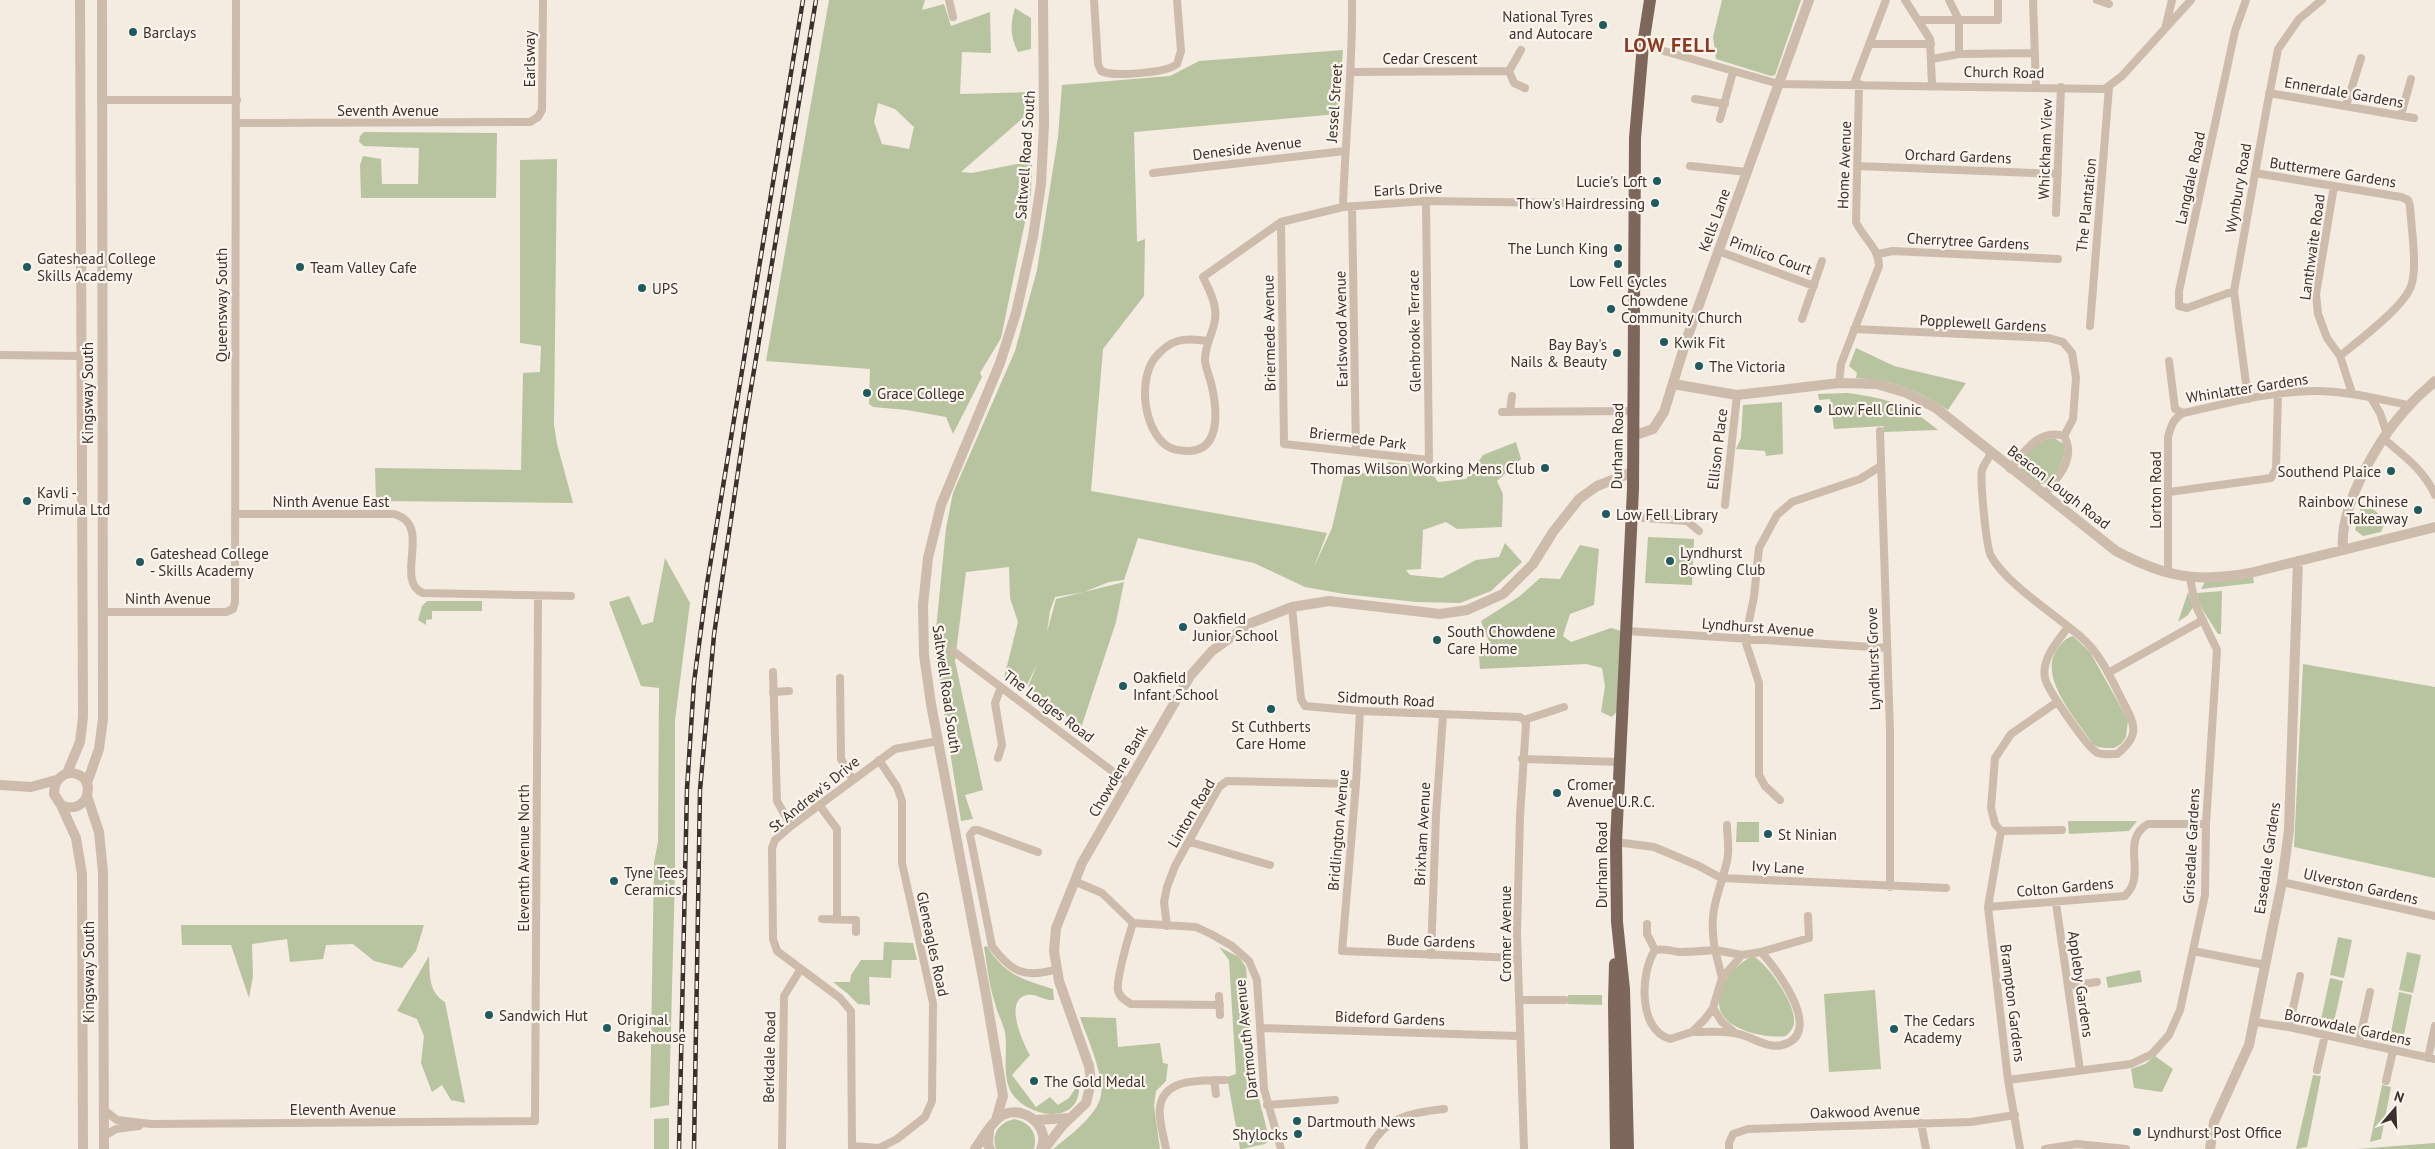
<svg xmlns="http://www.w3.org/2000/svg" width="2435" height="1149" viewBox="0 0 2435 1149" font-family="'PT Sans',sans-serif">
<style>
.green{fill:#b8c4a0;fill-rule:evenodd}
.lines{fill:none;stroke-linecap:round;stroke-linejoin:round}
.minor{stroke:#cdbbac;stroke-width:8}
.tertiary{stroke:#cdbbac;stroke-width:10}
.primary{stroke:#7d675c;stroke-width:12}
.rail-casing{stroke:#3b302b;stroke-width:4.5}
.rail{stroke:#fbf5ee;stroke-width:2.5;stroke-dasharray:8;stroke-linecap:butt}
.poi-dot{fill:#1f5a5e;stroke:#fbf5ee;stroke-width:2}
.labels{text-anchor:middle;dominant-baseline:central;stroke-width:4.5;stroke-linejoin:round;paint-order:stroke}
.poi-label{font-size:15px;fill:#3b302b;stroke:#fbf5ee;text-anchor:start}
.street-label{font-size:15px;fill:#3b302b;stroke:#fbf5ee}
.district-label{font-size:20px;font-weight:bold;letter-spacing:1px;fill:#8c3b22;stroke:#fbf5ee}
</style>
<rect width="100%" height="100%" fill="#f4ebe1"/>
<!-- green -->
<path class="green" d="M829 0H925L922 10 944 4 951 26 990 12 991 53 962 52 960 94 1033 92 1031 111 961 172 972 173 1032 161 1031 193 1001 338 980 373 982 377 953 434 946 417 907 410 873 407 869 404 870 369 766 361ZM878 103 895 109 914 127 909 149 882 144 874 122Z
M1722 0H1801L1775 75 1771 76 1716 59 1713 37Z
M1015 8 1031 18V49L1018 52C1010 37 1010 24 1015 8Z
M1343 50 1338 114 1134 132 1137 242 1145 239 1144 296 1103 349 1091 491 1327 533 1314 567 1332 528 1345 471 1385 476 1388 462 1426 466V470L1431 471 1438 482 1466 479 1483 455 1516 442 1521 459 1497 481 1503 494 1502 527 1457 529 1446 522 1423 530 1421 569 1406 570 1410 575 1442 578 1476 560 1499 557 1505 543 1522 562 1491 591 1460 603 1416 602 1344 594 1305 587 1254 563 1138 538 1124 580 1109 582 1084 592 1055 597 1050 611 1047 632 1056 599 1124 582 1116 622 1081 728 1028 687 1038 662 1027 685 1004 678 1018 622 1010 598 1009 567 966 572 955 661 983 790 965 795 973 819 961 821 934 650 946 528 953 493 1015 351 1037 270 1058 137 1062 85 1170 76 1199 61Z
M364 132 497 133 496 198H361L360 165 363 156 381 159 382 184H418L419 148 364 146 359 142 360 136Z
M557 159 554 425 557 444 573 503 376 501 375 468 521 470 523 373 540 372 541 346 520 343V160Z
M1856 348 1894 366 1966 383 1948 410C1916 390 1895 380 1856 378L1857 373 1849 366Z
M1848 393C1888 399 1906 403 1938 430L1884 432 1883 426 1834 429 1830 399 1819 400 1818 394Z
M1782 402 1783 454 1766 456 1765 451 1736 449 1741 438 1743 405Z
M2054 438 2064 444C2067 458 2055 485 2039 484L2021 471 2020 463C2027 450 2039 440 2054 438Z
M2366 504 2379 514 2384 525 2381 532 2363 536 2355 530 2361 507Z
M1648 537 1694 539 1692 585 1645 583Z
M1580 545 1599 549 1594 605 1570 614 1563 636 1571 642 1611 628 1621 631 1619 709 1612 717 1601 712 1605 686 1602 668 1586 664 1480 669 1479 655 1491 647 1481 621 1520 596 1540 578 1560 579Z
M665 558 690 603 675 720V874L669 1105 650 1108 654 862 658 842 659 688 641 686 609 602 629 596 642 625 653 622Z
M2253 577 2254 583 2201 589 2205 582Z
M2222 591 2221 634H2218L2199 604 2197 593Z
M2188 592 2193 607 2188 615 2178 622Z
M427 601H482V611H432V619L426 620V625L418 620 422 606Z
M2073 636 2090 652 2128 720 2126 737 2121 744 2114 748H2106L2098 747 2093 744C2077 720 2036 676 2058 648 2062 643 2065 638 2073 636Z
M2303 664 2435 687V878L2294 847Z
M2068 821H2137L2129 831 2069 834Z
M1737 822H1759V842H1736Z
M181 925H424L416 951 402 968 374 961 353 944 326 945 323 959 290 962 287 939 252 944 253 976 249 998 231 945H182Z
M2338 937 2352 940 2344 978 2330 975Z
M884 942 913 943 917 960H892L891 978 869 977 870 1005 858 1004 848 994 833 982H850L851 975 861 960H883Z
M987 946C1005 975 1021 979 1053 989L1054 1000C1044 1001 1036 993 1027 995 1003 1000 1023 1043 1030 1055L1012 1075 1036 1107 1050 1097 1058 1105 1069 1098 1079 1083C1083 1128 1024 1118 1010 1090 1002 1072 1008 1051 1005 1032 1003 1023 997 1013 995 1003 989 985 987 965 984 947Z
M1219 947 1239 957 1246 967 1257 1091 1268 1134 1269 1140 1265 1144 1242 1149H1240L1227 1077 1236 1074 1229 960Z
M2407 952 2421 955 2413 993 2399 990Z
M429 956C430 974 428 992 445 1002L465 1103 451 1100 442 1085 432 1092 421 1063 424 1036 417 1019 397 1011Z
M1753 956C1768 964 1793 1001 1794 1019 1795 1026 1791 1031 1786 1036 1768 1039 1729 1031 1721 1012 1712 989 1734 965 1753 956Z
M2140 970 2142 982 2108 988 2106 977Z
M2330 978 2343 981 2333 1026 2320 1024Z
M1875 990 1881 1069 1829 1072 1824 994Z
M2399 992 2412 995 2403 1040 2390 1037Z
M1568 995H1602V1005L1568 1004Z
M1080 1017 1116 1018 1118 1047 1160 1043 1163 1063 1168 1064 1166 1081 1156 1091 1154 1106 1160 1149H1053C1068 1137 1098 1115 1101 1095 1104 1074 1087 1038 1080 1017Z
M2155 1056 2173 1069 2162 1092 2134 1088 2131 1069 2145 1064Z
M2313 1075 2321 1076 2307 1147 2296 1149Z
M2382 1085 2391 1087 2381 1139 2370 1142Z
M669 1118V1149H654V1119Z
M1014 1119C1030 1122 1038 1133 1034 1149H996C991 1133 999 1123 1014 1119Z
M2435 1143V1149H2357Z"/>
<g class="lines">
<!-- minor -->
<path class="minor" d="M949 0 953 17
M1094 0 1098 64 1101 71C1114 77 1166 73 1177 64L1181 51 1177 0
M1905 0 1930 39 1932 85
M1949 0 1959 20V54L2034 53
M2033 0 2036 87
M2097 0 2109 4
M1919 20H1998V0
M2166 25 2172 0
M1869 44H1931
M1643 45 1779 84 2105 89 2122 76 2191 0
M1521 50 1509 71 1514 83 1525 88
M1932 59 1959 54
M1351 72 1509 71
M1854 84 1886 0
M2269 93 2414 118
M1695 99 1725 104
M102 100H237
M2346 106 2361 58
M2401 115 2411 79
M1720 119 1733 72
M236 123 530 122 538 117 542 110 543 0
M1690 166 1747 172
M1857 166 2058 174
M1153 173 1345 151
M2255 173 2401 197 2408 200 2410 206C2411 226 2418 269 2411 286 2404 307 2358 341 2340 356
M2334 186 2316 294 2318 314 2327 338 2340 356 2352 393
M1352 206 1356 452
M1343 207C1345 138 1353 69 1352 0
M2056 213 2061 87
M1281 222 1284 444 1429 460 1426 201
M1718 251 1814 286
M1878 254 1893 251 2058 259
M2234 291 2187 308 2179 306V291L2235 31 2246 0
M1802 319 1822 261
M2090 326 2109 87
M1854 329 2049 338 2063 342 2072 353 2076 378 2073 419 2064 436C2039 428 2024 452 2010 469
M1208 341C1183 337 1170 339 1154 359 1138 382 1144 430 1167 446 1173 450 1182 451 1189 451 1221 450 1217 410 1212 387 1210 378 1206 369 1205 361 1204 343 1218 327 1215 309 1214 298 1208 287 1203 277L1281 222 1343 207 1426 201 1634 204
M0 355 81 356
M2169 361 2175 409 2183 413C2225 404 2271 391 2315 391 2347 391 2377 399 2409 405
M1839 383 1841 364 1879 266C1879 248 1863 238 1856 222L1859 84
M2371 398 2380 413 2387 434
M2248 399 2234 291 2266 112 2278 49 2299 19 2322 0
M1502 412 1634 411
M1510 412 1512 396
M1880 431 1890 731V887
M2384 439C2404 456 2424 470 2435 495
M1991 453C1989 458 1984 464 1982 470 1980 480 1986 547 1991 556 2006 584 2056 615 2081 637 2100 653 2111 678 2122 700 2135 725 2141 735 2117 754 2112 754 2103 755 2098 753 2088 749 2047 689 2045 678 2041 659 2058 641 2068 627
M2169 492 2271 478 2276 469 2278 395
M2044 495C2057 478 2077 459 2064 436
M1725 505 1737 395
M235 514H394C434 525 393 580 423 593L571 596
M1631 517 1687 521 1699 531
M2168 573V437C2171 426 2173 419 2183 413
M1292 607 1301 699 1305 706 1360 711 1520 717 1524 720 1564 707
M103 612H226L233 609 235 602 236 0
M1627 631 1887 648
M953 651 1128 783
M773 672 777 801 791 826
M2108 673 2203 620
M840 678 841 759 853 780
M773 692 789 691
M2057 702 2011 734 1995 758 1991 808 1995 824 2001 831 2062 830
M1360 711 1356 784 1342 951 1518 958
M1524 720 1526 724 1520 816 1517 934 1524 1149
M998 758 1002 745 995 703 1001 687
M1522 759 1619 762
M1780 800 1765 786 1759 775V683L1745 640 1754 597 1759 548 1777 515 1792 502 1860 479 1881 466
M820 806 837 829V919
M2001 831 1988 907 2008 1080 2020 1149
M1190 842 1270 865
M1616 842 1654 847 1699 866 1721 878 1946 888
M1038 852 978 830H974L970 835 992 946C1011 972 1025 979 1057 969
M1074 881 1102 893 1133 923 1196 927 1211 934 1232 946 1249 961 1257 980 1264 1089 1281 1149
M2282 882 2435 916
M2056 903 2080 1070
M1988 907 2125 896C2127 893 2131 889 2132 886 2141 866 2123 838 2148 824H2206
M822 919 856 920V932
M1133 923C1129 935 1116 979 1118 990 1119 997 1126 1001 1131 1004L1220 1005
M1647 924V934L1655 950
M1167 926 1164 902 1167 887 1175 866 1219 787 1227 781 1356 784
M2193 951 2265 965
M1761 952 1809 938 1808 916
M1431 955 1436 816 1443 715
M1722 978 1715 950C1703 951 1691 952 1679 952 1670 951 1664 948 1655 950 1640 973 1638 1030 1670 1039L1692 1032 1705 1019 1713 1008 1722 978 1742 955
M2068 986 2097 982
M1219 996 1220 1015
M1519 1000H1565
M1713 1008 1722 1022 1734 1032
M2255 1022 2289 1027 2435 1059
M2289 1027 2300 976
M1260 1028 1519 1036
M1692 1032C1706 1032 1721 1031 1734 1033 1750 1035 1766 1049 1782 1045 1826 1034 1776 968 1761 952L1742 955 1715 950C1708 908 1718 899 1727 861 1730 850 1727 836 1727 825
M2359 1042 2370 992
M2428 1058 2435 1026
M2317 1070 2325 1035
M1214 1080 1216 1094
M2008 1080 2131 1064 2152 1054 2169 1035 2180 1010 2205 895 2206 824 2217 650 2195 604 2190 578
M2386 1081 2393 1051
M1267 1105 1335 1100
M104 1110 117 1120 151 1124 535 1121 538 596
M1921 1123 1926 1149
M104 1136 116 1129 139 1126
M852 1146 879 1148 897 1139 925 1117 932 1101 933 1003 902 863V801L897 787 879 760
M782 1149 784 996 800 970
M852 1149 851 1011 840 998 777 951 773 939 772 848 775 840 791 826 895 749 938 741
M1166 1149C1164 1137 1158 1119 1160 1107 1164 1077 1202 1081 1225 1080
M1369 1149C1384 1118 1412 1112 1444 1109
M1729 1149V1143L1733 1134 1748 1129 1971 1122 2015 1115
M2045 1149 2077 1144 2126 1149"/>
<!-- tertiary -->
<path class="tertiary" d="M1673 384 1737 395 1839 383 1877 384 1907 393 1936 408 2116 551C2165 577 2196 583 2250 573L2435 527
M1633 436 1653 429 1664 412 1687 338 1809 0
M2343 549C2339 505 2380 436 2410 405 2417 396 2427 389 2435 381
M67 773 80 742 83 717 80 0
M87 783 99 749 103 719 102 0
M0 785 31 787 56 780
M87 796C82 807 72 810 61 805L54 794C54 776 70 766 85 779L88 787 87 796 99 832 103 872 104 1149
M61 805 76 838 82 874 83 1149
M996 1120 1003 1096 985 989 931 704 924 655 923 605 928 558 941 505 1000 363 1016 313 1033 237 1041 184 1044 124 1043 0
M1035 1120 1070 1118
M989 1131 988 1145 990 1149
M975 1149C983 1138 993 1119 1005 1114 1026 1106 1051 1128 1041 1149
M1044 1149 1063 1125 1086 1103 1091 1082 1089 1066 1059 981 1054 951 1056 928 1082 863 1190 676 1212 651 1251 623 1292 607 1329 601 1440 614 1467 610 1503 594 1533 564 1553 532 1579 499 1597 486 1633 472
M2210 1149 2214 1122 2249 1045 2282 882 2289 830 2298 561"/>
<!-- primary -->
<path class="primary" d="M1615 964 1614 1002 1616 1149
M1628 1149 1624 989 1617 922 1616 842 1633 489 1635 138 1643 45 1650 0"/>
<!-- rail casing -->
<g class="rail-casing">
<path id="rail" d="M679 1149 687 789 694 682 707 584 803 0
M694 1149 700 790 714 635 745 424 816 0"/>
</g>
<!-- rail -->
<use href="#rail" class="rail"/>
</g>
<!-- markers -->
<g class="poi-dot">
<circle cx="1603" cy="25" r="5"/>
<circle cx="133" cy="32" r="5"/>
<circle cx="1657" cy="181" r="5"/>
<circle cx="1655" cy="203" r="5"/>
<circle cx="1618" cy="248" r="5"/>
<circle cx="1618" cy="264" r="5"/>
<circle cx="27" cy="267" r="5"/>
<circle cx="300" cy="267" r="5"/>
<circle cx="642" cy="288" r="5"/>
<circle cx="1611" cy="309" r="5"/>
<circle cx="1664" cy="342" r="5"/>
<circle cx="1617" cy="353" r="5"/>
<circle cx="1699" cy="366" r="5"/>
<circle cx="867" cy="393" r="5"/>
<circle cx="1818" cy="409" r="5"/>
<circle cx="1545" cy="468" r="5"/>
<circle cx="2391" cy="471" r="5"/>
<circle cx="27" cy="501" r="5"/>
<circle cx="2418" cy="510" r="5"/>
<circle cx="1606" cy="514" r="5"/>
<circle cx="1670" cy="561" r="5"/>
<circle cx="140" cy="562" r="5"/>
<circle cx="1183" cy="627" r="5"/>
<circle cx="1437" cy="640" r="5"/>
<circle cx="1123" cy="686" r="5"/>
<circle cx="1271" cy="709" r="5"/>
<circle cx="1557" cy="793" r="5"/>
<circle cx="1768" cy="834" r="5"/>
<circle cx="614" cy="881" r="5"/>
<circle cx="489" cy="1015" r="5"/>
<circle cx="607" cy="1028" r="5"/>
<circle cx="1894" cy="1029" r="5"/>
<circle cx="1034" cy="1081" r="5"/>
<circle cx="1297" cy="1121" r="5"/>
<circle cx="2137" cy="1132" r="5"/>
<circle cx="1298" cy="1134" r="5"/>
</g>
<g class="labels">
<!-- poi labels -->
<g class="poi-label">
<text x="1593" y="16" text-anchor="end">National Tyres<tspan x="1593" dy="17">and Autocare</tspan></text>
<text x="143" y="32">Barclays</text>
<text x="1647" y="181" text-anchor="end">Lucie's Loft</text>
<text x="1645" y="203" text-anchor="end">Thow's Hairdressing</text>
<text x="1608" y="248" text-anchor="end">The Lunch King</text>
<text x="37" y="258">Gateshead College<tspan x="37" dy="17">Skills Academy</tspan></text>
<text x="310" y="267">Team Valley Cafe</text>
<text x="1618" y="281" text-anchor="middle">Low Fell Cycles</text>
<text x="652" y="288">UPS</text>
<text x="1621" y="300">Chowdene<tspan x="1621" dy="17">Community Church</tspan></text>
<text x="1674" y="342">Kwik Fit</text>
<text x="1607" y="344" text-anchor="end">Bay Bay's<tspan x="1607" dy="17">Nails &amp; Beauty</tspan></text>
<text x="1709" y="366">The Victoria</text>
<text x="877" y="393">Grace College</text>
<text x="1828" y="409">Low Fell Clinic</text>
<text x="1535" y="468" text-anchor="end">Thomas Wilson Working Mens Club</text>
<text x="2381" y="471" text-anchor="end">Southend Plaice</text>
<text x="37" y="492">Kavli -<tspan x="37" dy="17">Primula Ltd</tspan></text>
<text x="2408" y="501" text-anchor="end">Rainbow Chinese<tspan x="2408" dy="17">Takeaway</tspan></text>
<text x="1616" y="514">Low Fell Library</text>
<text x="1680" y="552">Lyndhurst<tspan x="1680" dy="17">Bowling Club</tspan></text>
<text x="150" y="553">Gateshead College<tspan x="150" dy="17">- Skills Academy</tspan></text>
<text x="1193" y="618">Oakfield<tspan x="1193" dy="17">Junior School</tspan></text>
<text x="1447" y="631">South Chowdene<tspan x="1447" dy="17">Care Home</tspan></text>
<text x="1133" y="677">Oakfield<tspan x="1133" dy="17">Infant School</tspan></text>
<text x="1271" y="726" text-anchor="middle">St Cuthberts<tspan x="1271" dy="17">Care Home</tspan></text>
<text x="1567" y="784">Cromer<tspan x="1567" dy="17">Avenue U.R.C.</tspan></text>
<text x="1778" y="834">St Ninian</text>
<text x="624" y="872">Tyne Tees<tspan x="624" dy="17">Ceramics</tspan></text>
<text x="499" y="1015">Sandwich Hut</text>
<text x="617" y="1019">Original<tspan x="617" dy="17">Bakehouse</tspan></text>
<text x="1904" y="1020">The Cedars<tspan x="1904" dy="17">Academy</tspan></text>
<text x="1044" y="1081">The Gold Medal</text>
<text x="1307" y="1121">Dartmouth News</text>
<text x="2147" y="1132">Lyndhurst Post Office</text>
<text x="1288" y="1134" text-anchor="end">Shylocks</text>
</g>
<!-- street labels -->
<g class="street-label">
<text x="1430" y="58">Cedar Crescent</text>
<text transform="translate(529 59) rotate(-90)">Earlsway</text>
<text transform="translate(2004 72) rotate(1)">Church Road</text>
<text transform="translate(2344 92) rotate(10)">Ennerdale Gardens</text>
<text transform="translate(1334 103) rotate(-86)">Jessel Street</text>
<text x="388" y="110">Seventh Avenue</text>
<text transform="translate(1247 148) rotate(-7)">Deneside Avenue</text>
<text transform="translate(2045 149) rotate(-88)">Whickham View</text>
<text transform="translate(1025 155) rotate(-86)">Saltwell Road South</text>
<text transform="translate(1958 156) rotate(2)">Orchard Gardens</text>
<text transform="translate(1844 165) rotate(-88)">Home Avenue</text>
<text transform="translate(2333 172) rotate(9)">Buttermere Gardens</text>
<text transform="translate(2190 178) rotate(-78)">Langdale Road</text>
<text transform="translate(2238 188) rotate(-80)">Wynbury Road</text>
<text transform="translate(1408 189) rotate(-3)">Earls Drive</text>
<text transform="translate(2086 205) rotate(-84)">The Plantation</text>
<text transform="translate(1714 220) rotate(-70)">Kells Lane</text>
<text transform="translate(1968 241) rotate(3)">Cherrytree Gardens</text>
<text transform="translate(2312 247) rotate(-82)">Lanthwaite Road</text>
<text transform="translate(1771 255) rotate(20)">Pimlico Court</text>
<text transform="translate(221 305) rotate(-90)">Queensway South</text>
<text transform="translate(1983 323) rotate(3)">Popplewell Gardens</text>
<text transform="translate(1341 329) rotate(-91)">Earlswood Avenue</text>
<text transform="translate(1414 331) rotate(-91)">Glenbrooke Terrace</text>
<text transform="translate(1269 333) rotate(-91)">Briermede Avenue</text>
<text transform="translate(2247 388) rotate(-9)">Whinlatter Gardens</text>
<text transform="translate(87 393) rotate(-90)">Kingsway South</text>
<text transform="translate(1358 438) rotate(7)">Briermede Park</text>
<text transform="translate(1617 446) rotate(-89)">Durham Road</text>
<text transform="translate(1717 449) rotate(-83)">Ellison Place</text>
<text transform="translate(2059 487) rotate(38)">Beacon Lough Road</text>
<text transform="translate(2155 490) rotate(-90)">Lorton Road</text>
<text x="331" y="501">Ninth Avenue East</text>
<text x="168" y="598">Ninth Avenue</text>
<text transform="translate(1758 627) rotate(4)">Lyndhurst Avenue</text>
<text transform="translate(1873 659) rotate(-92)">Lyndhurst Grove</text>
<text transform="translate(947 689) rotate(82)">Saltwell Road South</text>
<text transform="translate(1386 699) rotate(3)">Sidmouth Road</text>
<text transform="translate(1049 706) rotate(37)">The Lodges Road</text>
<text transform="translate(1118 771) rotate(-60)">Chowdene Bank</text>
<text transform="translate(814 794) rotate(-39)">St Andrew's Drive</text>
<text transform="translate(1191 813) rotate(-59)">Linton Road</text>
<text transform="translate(1338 830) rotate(-85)">Bridlington Avenue</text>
<text transform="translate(1422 834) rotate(-87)">Brixham Avenue</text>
<text transform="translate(2191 846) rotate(-87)">Grisedale Gardens</text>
<text transform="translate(523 858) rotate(-90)">Eleventh Avenue North</text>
<text transform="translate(2267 858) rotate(-82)">Easedale Gardens</text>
<text transform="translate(1601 865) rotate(-90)">Durham Road</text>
<text transform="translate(1778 867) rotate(3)">Ivy Lane</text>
<text transform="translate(2361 886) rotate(13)">Ulverston Gardens</text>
<text transform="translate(2065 887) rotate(-5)">Colton Gardens</text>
<text transform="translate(1505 934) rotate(-90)">Cromer Avenue</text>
<text transform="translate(1431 941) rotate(2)">Bude Gardens</text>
<text transform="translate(933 944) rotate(78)">Gleneagles Road</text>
<text transform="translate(88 972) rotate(-90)">Kingsway South</text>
<text transform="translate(2081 984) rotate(82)">Appleby Gardens</text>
<text transform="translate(2013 1003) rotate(83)">Brampton Gardens</text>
<text transform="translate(1390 1018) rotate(2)">Bideford Gardens</text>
<text transform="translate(2348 1027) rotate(12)">Borrowdale Gardens</text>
<text transform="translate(1246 1039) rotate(-96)">Dartmouth Avenue</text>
<text transform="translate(769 1057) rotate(-89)">Berkdale Road</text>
<text x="343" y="1109">Eleventh Avenue</text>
<text transform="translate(1865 1111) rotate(-2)">Oakwood Avenue</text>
</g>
<!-- district labels -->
<g class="district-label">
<text x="1670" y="45">LOW FELL</text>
</g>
</g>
<!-- north arrow -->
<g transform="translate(2395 1109) rotate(19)" stroke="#fbf5ee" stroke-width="4" paint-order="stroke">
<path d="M0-4L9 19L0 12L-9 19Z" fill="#3b302b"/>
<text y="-8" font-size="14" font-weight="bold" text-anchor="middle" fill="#3b302b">N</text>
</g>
</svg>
